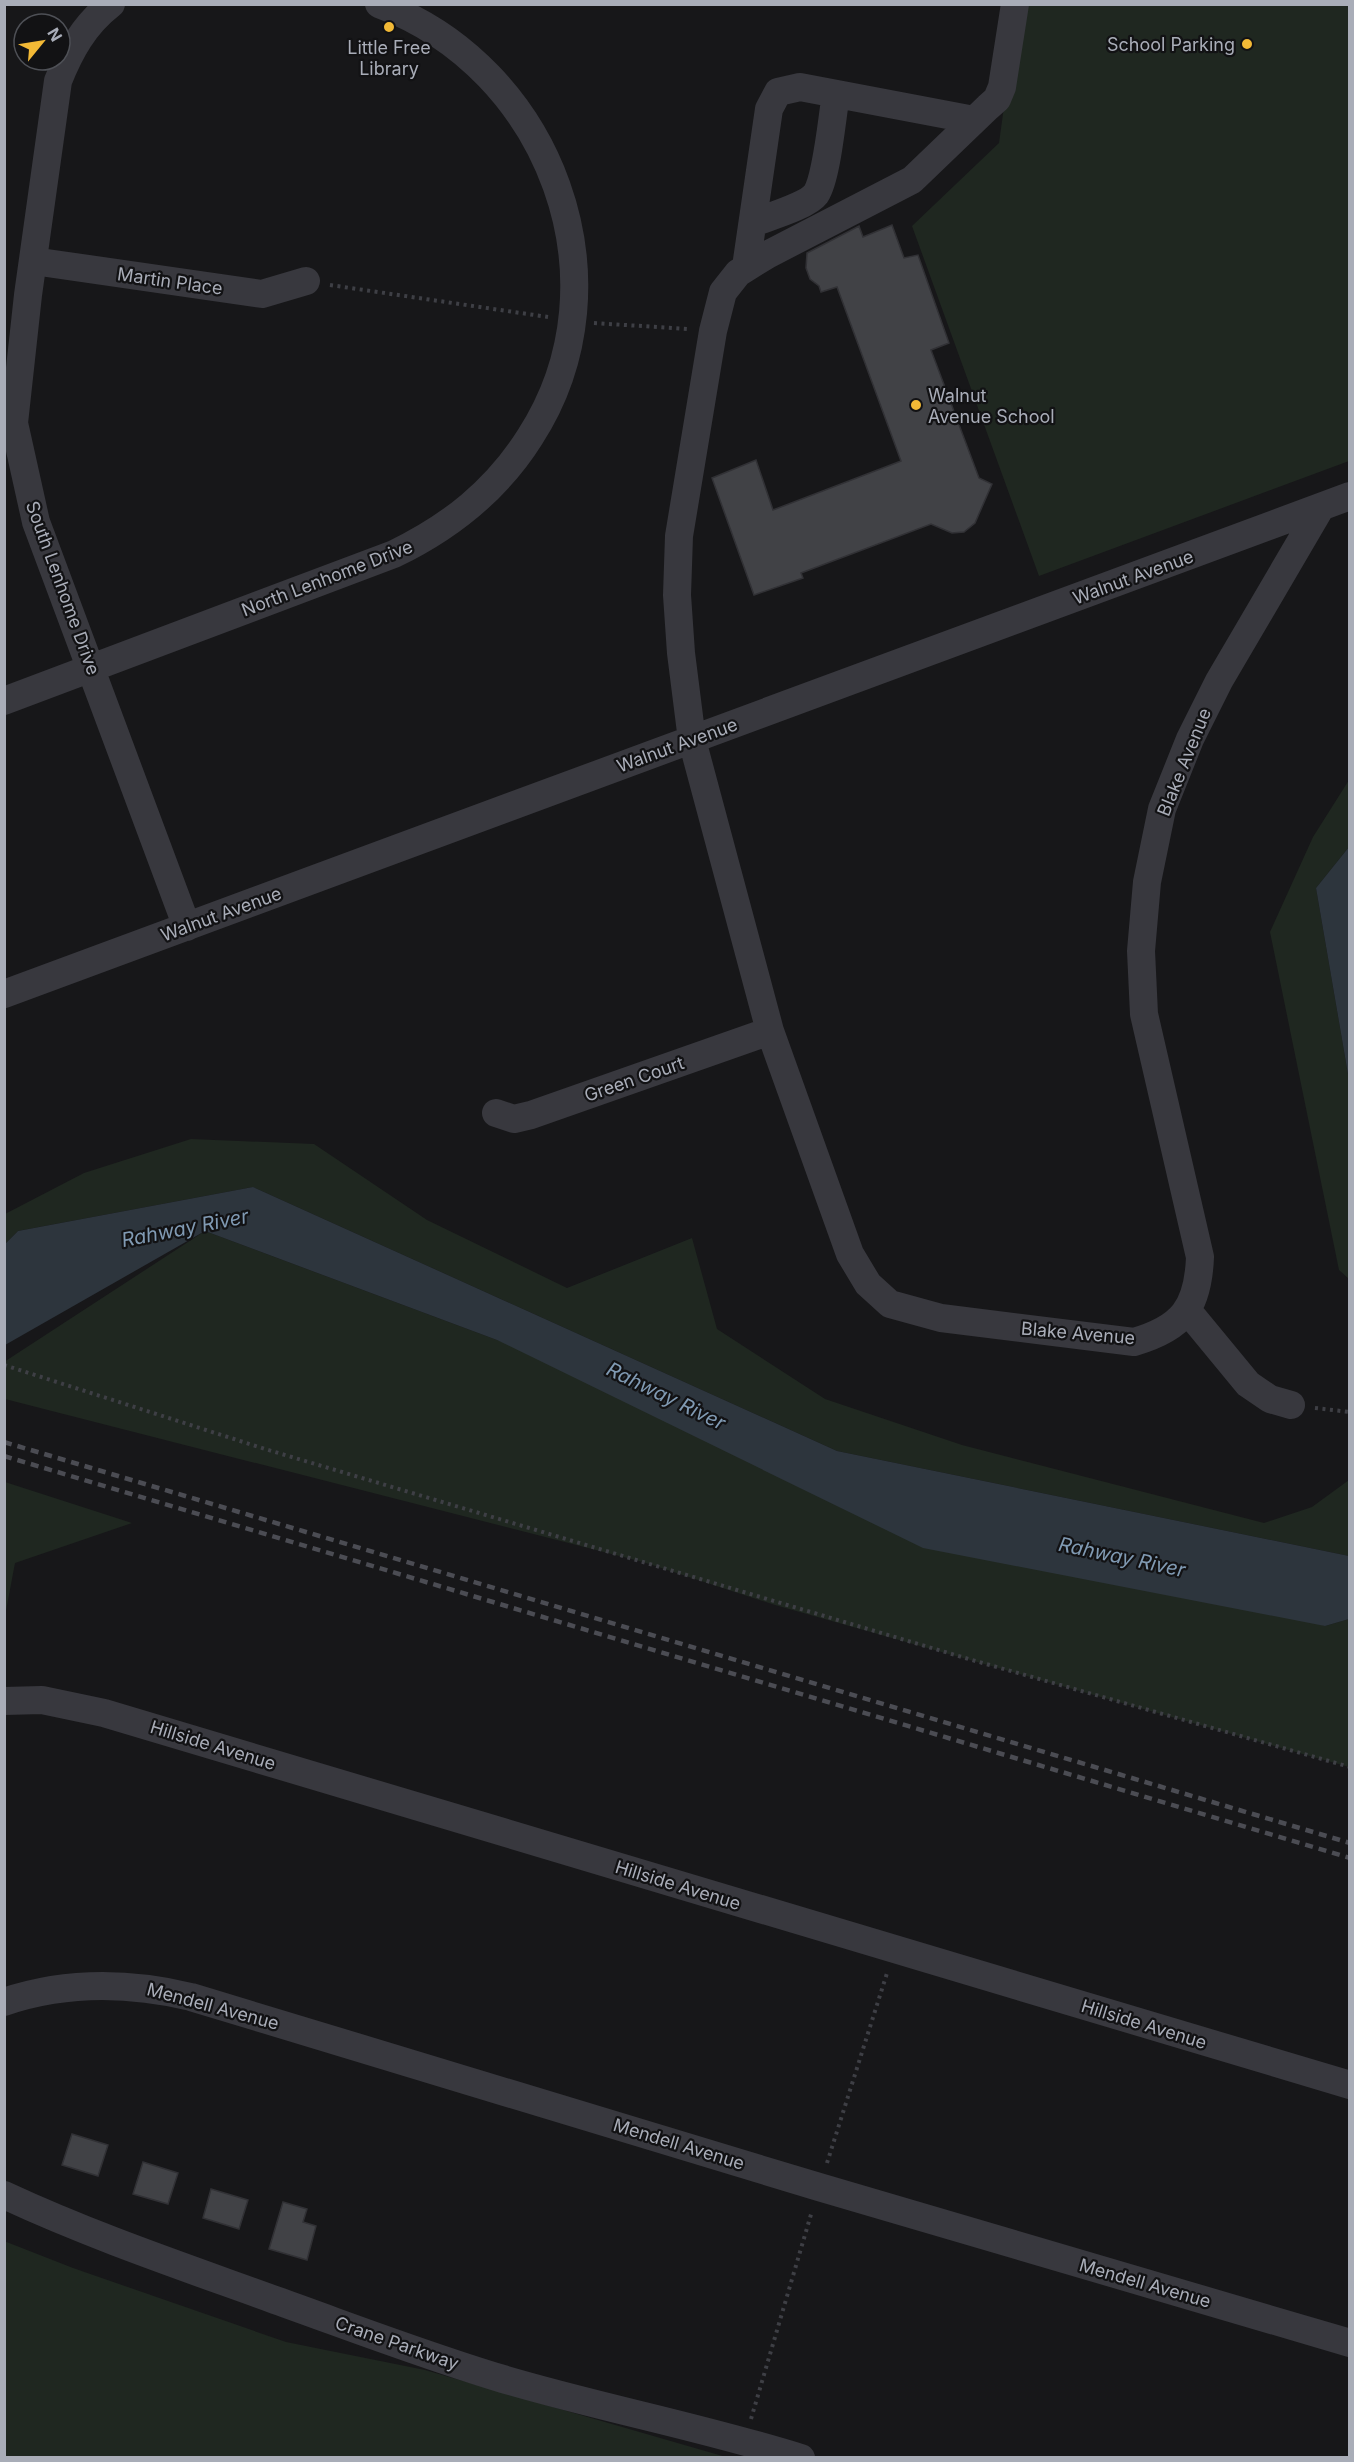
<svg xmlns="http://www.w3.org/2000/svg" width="1354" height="2462" viewBox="0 0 1354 2462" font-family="Inter,sans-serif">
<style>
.green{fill:#1f2720}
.water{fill:#2d353d}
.building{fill:#414246;stroke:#313135;stroke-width:1.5}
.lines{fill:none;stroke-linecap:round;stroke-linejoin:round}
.path{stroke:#3e3f45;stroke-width:4;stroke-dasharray:3 4.5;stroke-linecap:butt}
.minor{stroke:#38383e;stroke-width:28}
.rail{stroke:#4b4c53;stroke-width:4.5;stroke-dasharray:8 6;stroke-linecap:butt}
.poi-dot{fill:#f2b936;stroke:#121214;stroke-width:2}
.labels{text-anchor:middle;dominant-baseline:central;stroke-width:4.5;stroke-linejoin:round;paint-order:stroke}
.poi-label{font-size:18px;fill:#a9adb8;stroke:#121214;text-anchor:end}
.street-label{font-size:18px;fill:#a9adb8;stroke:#121214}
.water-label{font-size:20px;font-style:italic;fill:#809ab3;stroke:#121214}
</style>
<rect width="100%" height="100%" fill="#171719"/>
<!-- green -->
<path class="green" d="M1018 5H1349V461L1039 576 912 226 999 143Z
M1349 780V847L1316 888 1349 1080V1279L1339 1270 1270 932 1313 837Z
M191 1139 314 1144 427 1220 567 1288 692 1238 717 1329 825 1399 962 1445 1264 1523 1312 1507 1349 1480V1556L837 1451 253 1187 18 1231 5 1244V1214L84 1173Z
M205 1231 497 1340 1325 1626 1349 1619V1767L775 1605 643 1562 5 1399 4 1362Z
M5 1482 132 1523 15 1563 5 1616Z
M4 2241 73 2268 286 2342 425 2370 726 2457H5Z"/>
<!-- water -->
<path class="water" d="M1349 847V1080L1316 888Z
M253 1187 837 1451 1349 1556V1619L1325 1626 923 1548 497 1340 205 1231 5 1345V1244L18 1231Z"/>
<!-- building -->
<path class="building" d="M892 225 904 258 918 255 949 343 931 350 979 478 992 484 975 523 964 532 952 533 931 524 801 573 803 578 754 595 712 478 756 460 773 510 901 461 837 287 821 292 819 286 810 279 806 268 807 253 859 226 863 237Z
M72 2134 108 2145 98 2176 62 2165Z
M143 2162 178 2173 168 2204 133 2194Z
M211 2189 248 2200 239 2229 203 2218Z
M283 2202 307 2209 303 2222 316 2226 307 2260 269 2249Z"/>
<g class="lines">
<!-- path -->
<path class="path" d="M330 285 548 317
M594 323 688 329
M4 1365 265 1449 643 1562 972 1660 1350 1767
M1315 1408 1350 1412
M827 2163 888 1970
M751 2419 812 2211"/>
<!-- minor -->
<path class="minor" d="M111 4C84 25 70 51 58 81L28 295 14 423 36 522 187 927
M1015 4 1002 87 997 99 988 107 912 180 767 255 738 273 723 292 713 331 679 536 677 595 681 653 692 740 770 1031 850 1254 868 1284 890 1304 941 1318 1134 1342C1182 1328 1198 1308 1200 1257L1144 1014 1141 951 1147 882 1162 809 1190 739 1219 681 1321 507
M753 223C768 217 807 206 816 194 827 177 832 117 836 94
M33 261 262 294 306 281
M746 267 769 109 778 92 800 87 974 120
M4 701 394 554C450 527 496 491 530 437 631 281 550 67 379 4
M4 994 1350 496
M496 1113 514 1119 531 1115 770 1031
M1187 1310 1248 1384 1270 1399 1291 1405
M4 1701 42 1700 104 1713 1350 2085
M4 2002C66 1981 128 1982 191 1997L819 2187 1350 2343
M4 2195C92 2236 184 2267 275 2300 351 2327 426 2356 503 2379 601 2408 702 2427 801 2458"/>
<!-- rail -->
<path class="rail" d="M4 1442 1350 1843
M4 1456 1350 1858"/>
</g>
<!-- markers -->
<g class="poi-dot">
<circle cx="389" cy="27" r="6"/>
<circle cx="1247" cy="44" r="6"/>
<circle cx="916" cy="405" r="6"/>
</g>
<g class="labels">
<!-- poi labels -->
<g class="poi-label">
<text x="1235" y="44">School Parking</text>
<text x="389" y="47" text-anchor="middle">Little Free<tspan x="389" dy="21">Library</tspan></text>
<text x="928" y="395" text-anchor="start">Walnut<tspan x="928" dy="21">Avenue School</tspan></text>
</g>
<!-- street labels -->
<g class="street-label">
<text transform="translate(170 281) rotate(8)">Martin Place</text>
<text transform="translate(1133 577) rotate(-20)">Walnut Avenue</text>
<text transform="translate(327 578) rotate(-21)">North Lenhome Drive</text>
<text transform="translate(63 588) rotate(70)">South Lenhome Drive</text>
<text transform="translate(677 745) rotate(-20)">Walnut Avenue</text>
<text transform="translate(1184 762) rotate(-68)">Blake Avenue</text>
<text transform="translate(221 914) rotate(-20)">Walnut Avenue</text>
<text transform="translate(634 1079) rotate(-19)">Green Court</text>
<text transform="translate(1078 1333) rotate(5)">Blake Avenue</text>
<text transform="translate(213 1745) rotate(17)">Hillside Avenue</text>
<text transform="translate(678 1885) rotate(17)">Hillside Avenue</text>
<text transform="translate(213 2006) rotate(15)">Mendell Avenue</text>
<text transform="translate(1144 2024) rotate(17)">Hillside Avenue</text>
<text transform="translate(679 2144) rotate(17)">Mendell Avenue</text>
<text transform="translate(1145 2283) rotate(16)">Mendell Avenue</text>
<text transform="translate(397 2343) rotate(19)">Crane Parkway</text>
</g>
<!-- water labels -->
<g class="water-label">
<text transform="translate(185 1228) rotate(-11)">Rahway River</text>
<text transform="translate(666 1396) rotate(26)">Rahway River</text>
<text transform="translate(1122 1557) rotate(12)">Rahway River</text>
</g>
</g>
<!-- border -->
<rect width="1354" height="2462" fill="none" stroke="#a9adb8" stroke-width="12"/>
<!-- north arrow -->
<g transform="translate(42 42) rotate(60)"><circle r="28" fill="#121214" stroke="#4e5056" stroke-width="1.5"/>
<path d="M0-4.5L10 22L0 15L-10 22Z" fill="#f2b936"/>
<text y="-9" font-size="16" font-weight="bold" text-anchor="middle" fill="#a9adb8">N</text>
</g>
</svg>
